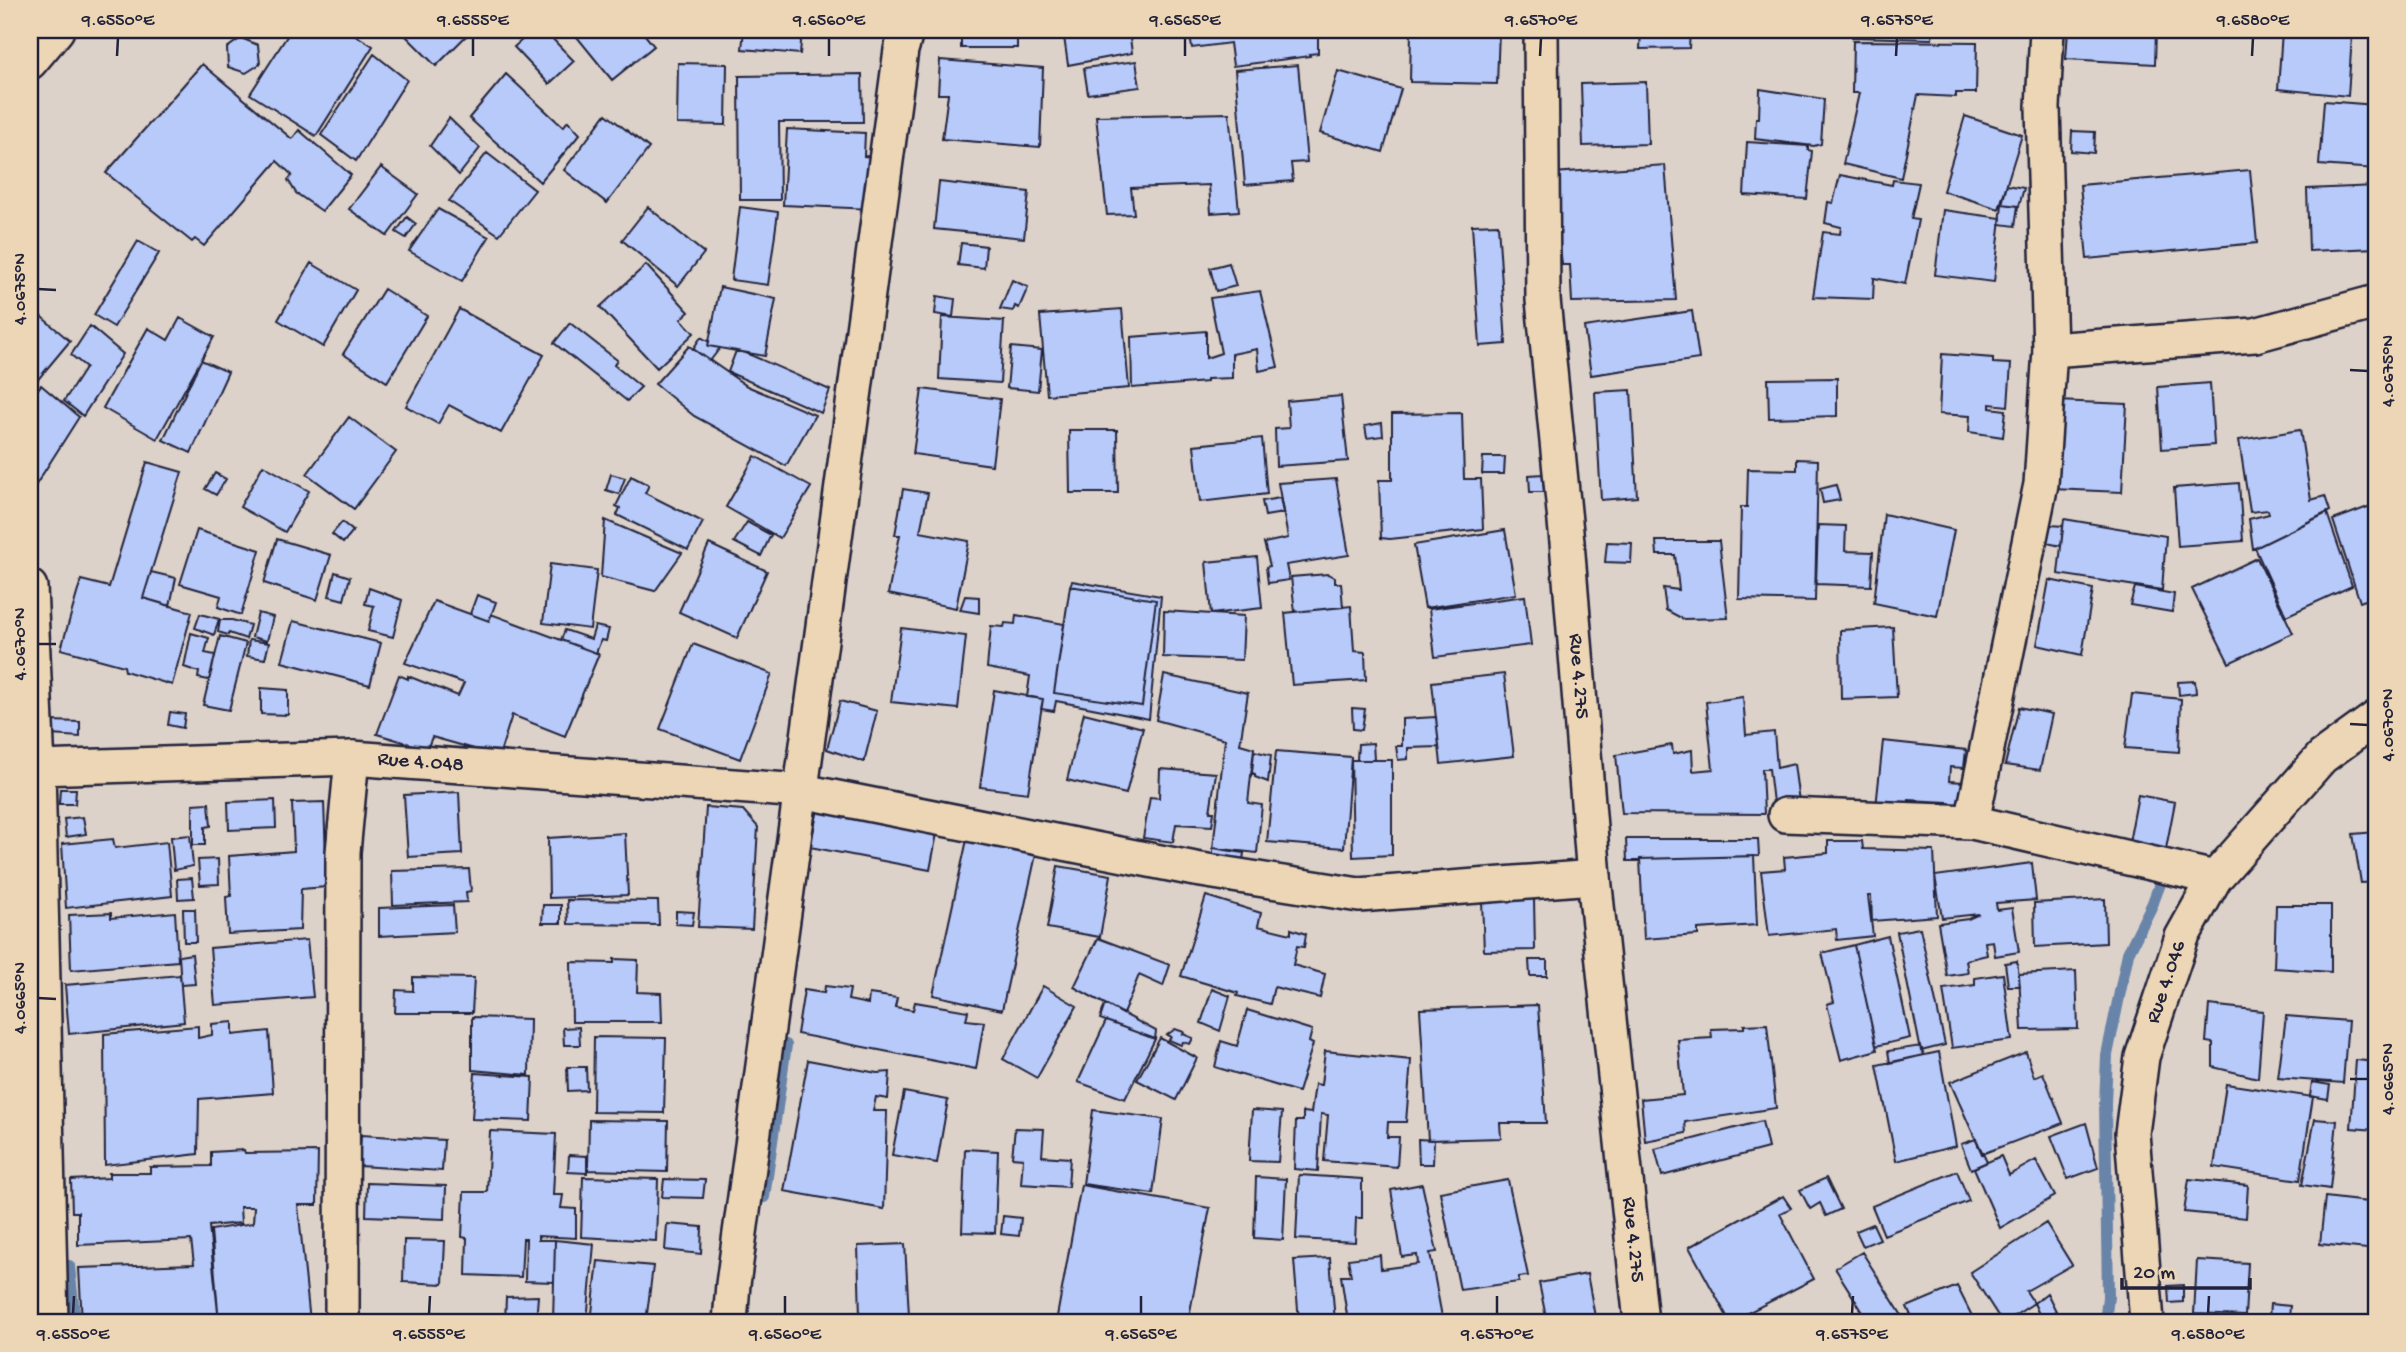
<svg xmlns="http://www.w3.org/2000/svg" width="2406" height="1352" viewBox="0 0 2406 1352" font-family="'Gochi Hand',sans-serif">
<style>
.lines{fill:none;stroke-linecap:round;stroke-linejoin:round}
.stream{stroke:#6984a9;stroke-width:12}
.building{fill:#b7cafa;stroke:#22223b;stroke-width:2}
.street-casing{stroke:#22223b;stroke-width:38}
.street{stroke:#ecd6b5;stroke-width:33}
.ticks{fill:none;stroke:#22223b;stroke-width:2.5}
.labels{text-anchor:middle;dominant-baseline:central;stroke-width:5;stroke-linejoin:round;paint-order:stroke}
.street-label{font-size:21px;fill:#22223b;stroke:#ecd6b5}
.neatline{fill:none;stroke:#22223b;stroke-width:2.5}
.ticks-label{font-size:18px;text-anchor:middle;fill:#22223b}
</style>
<rect width="100%" height="100%" fill="#dcd2ca"/>
<filter id="ink" filterUnits="userSpaceOnUse"><feTurbulence type="fractalNoise" baseFrequency=".0143" numOctaves="2"/><feDisplacementMap in="SourceGraphic" scale="14" xChannelSelector="R" yChannelSelector="G"/><feConvolveMatrix kernelMatrix="1 2 1 2 8 2 1 2 1" color-interpolation-filters="sRGB"/></filter>
<g filter="url(#ink)">
<g class="lines">
<!-- stream -->
<path class="stream" d="M764 1197 786 1045
M69 1266 75 1322
M2105 1322 2108 1297 2105 1104 2107 1055 2128 953 2152 905 2166 868"/>
</g>
<!-- building -->
<path class="building" d="M157 30H172L165 37Z
M291 30H347L373 46 316 136 250 94Z
M400 30H472L436 66Z
M533 30H544L574 61 549 84 514 47Z
M586 30H641L654 46 612 80 577 37Z
M744 30H802L800 54 742 49Z
M961 30H1017V48H961Z
M1063 30H1129L1132 53 1068 65Z
M1189 30H1318V53L1309 54 1310 56 1233 66 1230 43 1192 48Z
M1411 30H1499L1497 84 1410 82Z
M1641 30H1690L1689 48 1640 49Z
M1813 30H1933L1932 39 1852 37V32H1813Z
M2068 30H2156L2155 64 2066 59Z
M2282 31 2352 36 2348 96 2278 89Z
M241 38 258 45 260 64 246 73 228 67 227 48Z
M1853 41 1977 42 1976 93H1956V97L1918 95 1901 178 1843 164 1859 93H1852Z
M374 54 407 80 356 161 321 135Z
M940 60 1043 68 1040 147 942 139 948 94H938Z
M1136 61 1140 87 1088 94 1084 68Z
M678 63 727 64 726 125 677 124Z
M202 64 292 139 299 130 351 175 322 211 296 193 288 180 292 175 277 161 204 246 195 239 192 242 106 173Z
M1298 65 1307 162 1291 163 1293 181 1245 185 1235 70Z
M1338 71 1401 89 1383 152 1320 133Z
M506 74 563 127 568 121 580 134 540 182 469 118Z
M862 74 863 122H779L780 200H740L739 76Z
M1646 82 1648 144 1583 146 1581 84Z
M1760 89 1824 99 1821 144 1814 146 1755 139 1756 118H1759Z
M2324 101 2376 105V169L2319 165Z
M1229 113 1239 211 1211 213 1209 185 1131 188 1134 214 1107 215 1096 116Z
M606 114 649 148 607 203 564 170Z
M1965 116 2022 135 1999 209 1943 191Z
M449 118 480 148 459 175 430 146Z
M787 129 865 133 864 156 875 157 872 209 783 205Z
M2072 131 2095 132 2094 153 2071 151Z
M1747 142 1808 146V150L1812 151 1807 199 1744 195Z
M487 153 535 190 499 235 449 201Z
M1665 165 1676 300 1572 302 1570 265H1562L1553 173Z
M381 167 418 194 387 236 349 209Z
M2250 170 2257 243 2087 259 2080 185Z
M1840 175 1892 185 1893 180 1919 183 1911 219 1918 220 1905 284 1874 278 1873 299 1813 297 1823 232 1840 234 1841 227 1825 223 1828 202 1833 203Z
M939 182 1029 192 1024 238 934 229Z
M2007 185 2024 188 2019 206 2002 204Z
M2376 186V248L2309 251 2307 189Z
M2002 204 2018 206 2015 226 2000 224Z
M648 207 704 253 678 286 622 240Z
M740 207 778 212 768 285 731 280Z
M438 209 489 237 462 281 409 251Z
M1943 210 2001 218 1994 282 1935 275Z
M407 217 416 224 406 238 396 232Z
M1498 224 1506 344 1480 346 1472 225Z
M138 241 159 253 114 327 94 315Z
M961 243 986 246 984 268 958 265Z
M311 263 356 290 323 347 278 320Z
M1229 263 1236 286 1216 291 1210 268Z
M646 265 689 312 681 319 694 333 657 368 600 307Z
M1012 280 1028 287 1019 308 1015 306 1013 311 1000 309Z
M720 287 776 299 765 356 708 346Z
M384 289 427 316 387 382 343 354Z
M1260 291 1278 367 1259 371 1257 349 1232 354V378L1207 379V382L1132 388 1131 337 1206 331V358L1221 353 1210 298Z
M937 296 955 299 953 317 935 314Z
M30 307 70 341 30 389Z
M459 309 544 355 501 433 449 405 438 424 406 406Z
M1122 309 1129 388 1047 395 1040 315Z
M1692 311 1699 359 1591 375 1584 327Z
M942 317 1004 321 1000 383 939 379Z
M180 318 214 337 157 439 103 408 148 328 168 340Z
M570 323 617 360 614 365 641 387 627 401 554 343Z
M90 326 123 354 83 416 64 401 86 367 71 355Z
M701 337 709 342 708 346 720 348 710 361 693 349Z
M689 346 747 386 815 415 786 466 694 416 655 384Z
M1011 347 1042 350 1038 391 1007 388Z
M736 351 746 353 830 390 821 413 728 372Z
M1942 354 1993 358V363L2011 364 2008 406 1990 404V408L2006 410 2003 437 1969 432 1970 416 1939 414Z
M201 360 228 372 191 453 163 440Z
M1837 378V416L1769 418 1768 379Z
M2210 383 2214 445 2162 449 2158 387Z
M41 385 79 417 30 494V400Z
M922 389 1000 399 992 465 913 454Z
M1631 390 1637 497 1601 500 1595 392Z
M1341 396 1348 461 1276 466 1275 429 1289 428 1287 401Z
M2056 401 2127 404 2122 492 2052 489Z
M1462 413 1464 479H1481L1483 529 1390 539 1381 538 1379 480H1392V414Z
M349 417 396 452 354 509 307 474Z
M1382 423 1383 436 1367 438 1365 426Z
M1069 430H1117L1118 493H1070Z
M2300 430 2311 500 2325 496 2330 511 2253 549 2249 519 2269 514 2268 510 2250 512 2239 440Z
M1262 438 1267 494 1200 502 1194 445Z
M755 456 811 487 780 538 726 507Z
M1483 457H1505L1504 474H1482Z
M1797 459 1818 460 1815 601 1739 599 1741 507H1747L1748 469 1797 470Z
M147 462 182 472 143 598 192 612 172 685 125 671 124 666 61 649 81 580 109 587Z
M263 465 309 491 285 532 240 507Z
M215 473 226 479 216 495 205 489Z
M611 474 625 478 619 494 606 490Z
M1543 474 1544 492H1530L1529 475Z
M631 476 649 485 645 493 703 522 688 550 617 515 620 508 616 506Z
M1336 479 1349 555 1286 565 1289 580 1268 583 1266 567 1270 566 1264 543 1288 538 1278 483Z
M2239 483 2243 541 2178 546 2174 488Z
M1836 485 1840 500 1823 503 1820 489Z
M903 489 928 493 920 532 969 541 956 608 888 594 900 535H895Z
M1280 498 1283 513 1265 516 1262 501Z
M2376 504V596L2360 602 2333 520Z
M2327 513 2352 586 2286 616 2255 548Z
M1884 514 1954 530 1937 616 1874 603Z
M2064 519 2166 536 2162 590 2058 574Z
M605 520 682 553 655 591 601 577Z
M342 522 353 531 343 543 332 534Z
M747 522 771 535 761 556 734 542Z
M1818 525 1846 526 1845 551 1873 552 1871 586 1816 584Z
M2050 525 2063 526 2061 546 2047 543Z
M197 530 260 550 241 615 218 607 221 596 180 584Z
M1505 530 1516 594 1425 608 1414 545Z
M277 539 331 555 317 600 264 583Z
M1656 541H1719L1728 618 1683 619 1666 610 1663 588 1679 590 1675 555H1657Z
M1607 542 1632 543 1631 563 1605 562Z
M709 544 767 571 737 638 679 612Z
M1257 557 1262 608 1211 614 1206 562Z
M2257 558 2293 633 2229 663 2192 589Z
M550 564 597 570 590 629 543 623Z
M151 572 176 578 170 606 143 598Z
M335 572 350 577 344 600 329 596Z
M1328 574 1335 578V583H1341L1343 607 1295 612 1291 577Z
M2049 580 2093 589 2082 655 2037 645Z
M1072 581 1161 596 1149 719 1056 701 1054 711 1041 709 1043 699 1027 697 1030 676 987 668 991 626 1004 627 1005 623 1015 624 1016 615 1064 624 1054 693 1142 706 1156 600 1070 586Z
M1070 586 1156 600 1142 706 1054 693Z
M2135 587 2174 594 2172 612 2130 605Z
M369 588 402 600 393 637 368 631 374 606 365 604Z
M477 595 496 602 489 621 470 614Z
M965 596 979 597V613L960 610Z
M1525 596 1531 645 1435 657 1429 609Z
M434 601 489 621 491 614 599 654 565 736 512 715 499 756 432 737 427 749 377 734 399 675 408 679V676L458 696 464 683 405 663Z
M1351 606 1354 651 1365 652 1366 680 1292 685 1285 613Z
M1164 611 1244 616 1242 660 1163 657Z
M258 613 273 617 267 641 252 637Z
M200 614 219 619 214 635 195 628Z
M220 620H232L250 625 246 639 229 633 228 635 218 632Z
M293 621 381 643 370 685 282 662Z
M595 626 609 629 606 641 601 640 596 653 561 640 565 630 591 639Z
M1893 627 1897 697 1841 699 1840 630Z
M901 628 966 636 958 709 891 702Z
M191 633 209 638 205 653 215 655 209 680 198 678 199 672 184 667Z
M220 636 246 643 229 710 203 705Z
M249 640 269 643 265 659 247 656Z
M693 644 772 674 740 759 660 729Z
M1504 674 1514 756 1441 764 1432 682Z
M1164 675 1248 693 1240 744 1254 748 1248 803 1262 805 1257 853 1213 848 1225 739 1156 720Z
M2195 681 2196 693 2179 695 2178 682Z
M261 688 288 690V715L261 714Z
M994 690 1043 699 1028 793 980 787Z
M2132 694 2181 699 2179 752 2125 748Z
M1743 697 1746 735 1774 732 1777 768 1794 764 1800 809 1774 811 1769 769H1762L1764 814 1622 813 1616 755 1672 745 1673 754 1692 750 1693 771 1713 769 1706 702Z
M840 701 877 711 864 762 827 749Z
M2019 707 2052 714 2040 770 2005 765Z
M1352 708 1365 709 1362 730 1353 729Z
M170 712 185 714 183 728 168 725Z
M1084 713 1143 728 1126 794 1067 780Z
M1436 717 1439 747 1408 748V759L1398 760 1396 746H1402V719Z
M51 721 80 722V737L51 735Z
M1883 741 1966 750 1964 768 1950 767 1949 781 1964 782 1960 811 1947 810V802L1909 800 1908 808 1876 807Z
M1373 743 1374 760H1357L1358 744Z
M1254 751 1271 755 1268 782 1255 777V774L1252 773Z
M1276 751 1351 757 1344 848 1267 842Z
M1351 760H1392V855L1353 857Z
M1160 769 1216 773 1210 812H1214L1212 826 1176 824 1173 842 1143 838 1150 797 1159 798Z
M60 789H76L75 804H59Z
M459 792 462 854 408 857 404 795Z
M2138 795 2175 802 2165 854 2128 848Z
M275 800 276 828 229 830 228 802Z
M820 800 939 823 930 870 810 847Z
M324 802 327 887 301 889 300 930 228 934 226 897 231 896 229 856 294 851 292 803Z
M209 803 211 826 205 827V845H193V804Z
M706 807 743 810 758 827 752 929 698 927Z
M83 817 86 834 66 837 64 819Z
M2376 832V882L2361 883 2353 834Z
M625 833 628 895 549 898 548 838Z
M190 835 193 866 174 870 171 837Z
M968 835 1037 850 1002 1010 933 995Z
M113 839 115 848 167 842 172 896 66 908 62 844Z
M1626 839H1758L1759 856 1640 859V861H1627Z
M1828 841H1862L1863 849 1934 851 1937 916 1872 921 1871 896H1868L1873 936 1837 940 1836 929 1769 936 1761 871 1785 869 1784 857 1828 853Z
M1213 848 1244 853 1242 867 1213 856Z
M1754 856 1757 925 1698 929V935L1644 939 1640 859Z
M218 859 219 884 200 885 198 860Z
M2032 863 2036 900 1996 903 1997 910 2012 908 2019 952 1995 956 1993 941 1985 942 1987 955 1966 960 1968 973 1947 976 1938 923 1968 919 1979 914 1942 918 1935 876Z
M1058 866 1111 875 1100 937 1047 928Z
M469 869 471 891 466 892 467 902 393 905 392 871Z
M192 878 194 898 178 899 177 879Z
M1206 896 1261 913 1258 926 1291 934V929L1306 934 1304 947 1297 946 1293 965 1325 974 1320 998 1274 987 1270 1004 1237 996 1238 993 1181 976Z
M1534 899 1535 950 1484 951 1482 900Z
M2105 899 2106 943 2035 947 2034 903Z
M567 900 658 901 659 925 568 924Z
M453 905 455 932 379 936V908Z
M543 905H561V923H542Z
M2276 905H2331V972L2274 968Z
M183 909H195L196 942H184Z
M676 911 694 912 692 925 676 924Z
M175 912 178 961 71 970 69 915 111 913V918Z
M1920 928 1945 1045 1921 1051 1897 932Z
M1888 936 1910 1038 1876 1046 1854 945Z
M1098 938 1170 965 1163 986 1139 975 1123 1014 1074 987Z
M307 940 313 997 215 1005 210 948Z
M1854 945 1877 1050 1841 1060 1827 1004 1834 1002 1822 953Z
M192 954 195 984 181 985 179 956Z
M614 959 638 960 637 992 661 993 662 1022H572L571 962 614 963Z
M1529 960H1547V976H1530Z
M2017 961 2020 986H2008L2005 963Z
M2076 971 2078 1029 2022 1030 2019 974Z
M2003 974 2012 1040 1952 1048 1943 989 1975 985V978Z
M180 975 184 1022 69 1034 65 985Z
M413 977 474 978 472 1013H395L396 990 413 991Z
M825 986 850 989 848 1000 868 1004 869 994 897 998 895 1007 913 1010 915 1002 968 1011 966 1020 984 1022 976 1069 797 1034 804 990 824 993Z
M1043 986 1077 1006 1037 1078 1003 1059Z
M1212 989 1230 996 1220 1031 1201 1023Z
M1105 1004 1156 1031 1155 1039 1100 1019Z
M1538 1005 1546 1123H1500L1501 1138 1428 1140 1420 1009Z
M2209 1005 2263 1011 2258 1078 2213 1067V1043L2206 1042Z
M1247 1010 1312 1030 1309 1042 1313 1044 1298 1092 1215 1067 1221 1041 1237 1046Z
M2286 1016 2348 1021 2343 1083 2278 1078Z
M472 1017 530 1019 529 1075 472 1070Z
M1106 1021 1155 1039 1125 1099 1078 1082Z
M233 1022V1035L269 1031 273 1093 199 1099 198 1154 105 1165 104 1034 198 1026V1038L212 1035V1024Z
M1767 1024 1776 1108 1685 1122 1686 1133 1645 1141 1641 1099 1683 1095 1678 1040 1712 1038 1711 1029 1744 1028V1025Z
M579 1027 580 1045H564L563 1028Z
M1175 1029 1184 1032 1183 1034 1193 1038 1190 1044 1183 1042 1181 1045 1169 1040 1171 1037 1167 1035Z
M594 1037 666 1038 664 1113 593 1112Z
M1160 1038 1197 1058 1176 1100 1137 1080Z
M1921 1046 1924 1055 1890 1063 1888 1051Z
M1325 1051 1411 1060 1406 1122H1388L1387 1137H1399L1397 1167 1324 1161 1328 1115 1321 1114 1318 1171 1294 1169 1296 1121H1303V1112L1311 1113 1315 1084 1321 1085Z
M1939 1052 1956 1146 1896 1161 1877 1065Z
M2026 1052 2034 1077 2043 1073 2063 1123 1982 1154 1950 1082Z
M808 1060 877 1073 890 1072 888 1099 876 1097 873 1111H887L884 1209 784 1191Z
M2356 1060 2376 1062V1130L2351 1128Z
M567 1067H586L587 1090 568 1091Z
M475 1073 533 1077 531 1121 472 1119Z
M2312 1082 2330 1085 2328 1099 2310 1096Z
M2226 1084 2313 1097 2300 1180 2214 1167Z
M904 1092 948 1100 937 1163 892 1155Z
M1093 1110 1163 1119 1153 1194 1083 1184Z
M1252 1110 1282 1112 1278 1162 1249 1161Z
M2315 1119 2337 1121 2330 1189 2302 1185Z
M589 1120 668 1121 667 1172 588 1170Z
M1762 1121 1768 1148 1662 1176 1655 1149Z
M2086 1123 2098 1168 2068 1179 2051 1136Z
M1015 1128 1044 1129 1042 1156 1070 1158 1068 1187 1021 1184 1023 1158 1012 1157Z
M490 1131 556 1134 553 1195H563L561 1208 576 1209V1238L538 1236V1240H555L554 1282 525 1281 526 1239H523L521 1277 466 1275 467 1238 462 1237 464 1192H487Z
M361 1135 444 1140 442 1171 359 1166Z
M1418 1139 1434 1140 1433 1164H1419Z
M1976 1139 1987 1162 1971 1169 1961 1144Z
M965 1149 998 1151 995 1233 962 1232Z
M244 1150 245 1153 318 1152 317 1205H298L310 1322H219L211 1230 253 1223 254 1207H240L241 1223 209 1226 219 1322H82L79 1268 194 1264 191 1240 78 1245V1212H72L71 1180 109 1178V1173H150V1167L211 1166V1152Z
M569 1155 587 1156V1173L568 1172Z
M2001 1156 2009 1175 2036 1160 2055 1196 2000 1228 1974 1168Z
M1957 1171 1969 1201 1884 1235 1872 1206Z
M1299 1175 1362 1179V1218H1356L1355 1242 1296 1239Z
M583 1177 658 1179 656 1241 581 1237Z
M1256 1177 1286 1179 1283 1240 1254 1238Z
M1826 1178 1841 1209 1826 1216 1820 1203 1810 1209 1800 1190Z
M664 1179 705 1180 703 1198 662 1197Z
M2189 1179 2248 1185 2246 1218 2184 1212Z
M1508 1180 1528 1276 1519 1277V1282L1460 1290 1440 1192Z
M367 1183 446 1186 445 1219 366 1216Z
M1422 1184 1437 1252 1430 1253 1443 1322H1348L1341 1276H1351L1348 1259 1380 1255 1381 1269 1418 1264 1417 1255 1402 1257 1391 1190Z
M1081 1185 1210 1208 1188 1322H1056Z
M1783 1196 1791 1208 1780 1214 1814 1279 1730 1322 1689 1247Z
M2325 1197 2376 1203V1250L2320 1244Z
M1003 1216 1021 1218 1019 1236 1001 1234Z
M2046 1223 2072 1265 2026 1291 2034 1303 2005 1322H2002L1970 1272Z
M667 1224 702 1227 701 1254 665 1250Z
M1873 1224 1880 1239 1863 1246 1856 1231Z
M404 1240 445 1241 443 1284 403 1282Z
M555 1240 594 1244 587 1322H553Z
M905 1244 909 1315 860 1317 858 1246Z
M1862 1252 1906 1322H1869L1835 1268Z
M1330 1258 1335 1322H1299L1294 1260Z
M2197 1260 2248 1263 2245 1316 2194 1314Z
M598 1261 653 1266 646 1322H591Z
M1587 1274 1596 1322H1547L1539 1283Z
M2183 1285V1302L2169 1303 2168 1286Z
M1957 1286 1975 1322H1914L1907 1307Z
M2047 1293 2056 1311 2041 1319 2034 1303Z
M538 1296 536 1322H505L506 1297Z
M2270 1304 2290 1306 2289 1318H2269Z"/>
<g class="lines">
<!-- street casing -->
<g class="street-casing">
<g id="street">
<path id="s1" d="M1541 30 1543 300 1567 542 1594 877 1641 1322"/>
<path d="M30 62 57 30"/>
<path d="M2050 350 2255 335 2376 302"/>
<path d="M30 587 38 768 51 1322"/>
<path id="s2" d="M38 768 352 758 802 791 1195 869 1359 895 1594 877"/>
<path d="M1785 815 1972 822 2215 878"/>
<path d="M1972 822 2041 484 2050 350 2043 107 2047 30"/>
<path d="M342 1322 343 852 352 758"/>
<path d="M730 1322 733 1284C791 873 844 461 901 50L907 30"/>
<path id="s3" d="M2147 1322 2132 1133 2142 1057 2182 937 2215 878 2322 757 2376 718"/>
</g>
</g>
<!-- street -->
<use href="#street" class="street"/>
</g>
</g>
<!-- ticks -->
<path class="ticks" d="M117 56 118 38M473 56V38M829 56V38M1185 56V38M1540 56 1541 38M1896 56 1897 38M2252 56 2253 38M38 289 56 290M2350 370 2368 371M38 644H56M2350 724 2368 725M38 998 56 999M2350 1079H2368M73 1314 74 1296M429 1314 430 1296M785 1314V1296M1141 1314V1296M1497 1314V1296M1852 1314 1853 1296M2208 1314 2209 1296"/>
<g class="labels">
<!-- street labels -->
<g class="street-label">
<text stroke="none"><textPath href="#s1" startOffset="648">Rue 4.275</textPath></text>
<text stroke="none"><textPath href="#s2" startOffset="383">Rue 4.048</textPath></text>
<text stroke="none"><textPath href="#s3" startOffset="345">Rue 4.046</textPath></text>
<text stroke="none"><textPath href="#s1" startOffset="1214">Rue 4.275</textPath></text>
</g>
</g>
<!-- margin -->
<rect width="2406" height="1352" fill="none" stroke="#ecd6b5" stroke-width="77"/>
<!-- scale -->
<path d="M2122 1278v10h128v-10" fill="none" stroke="#22223b" stroke-width="3.5"/>
<text x="2133" y="1278" font-size="21" fill="#22223b" stroke="#ecd6b5" stroke-width="5" paint-order="stroke">20 m</text>
<rect x="38" y="38" width="2330" height="1276" class="neatline"/>
<g class="ticks-label">
<text x="118" y="25">9.6550°E</text>
<text x="473" y="25">9.6555°E</text>
<text x="829" y="25">9.6560°E</text>
<text x="1185" y="25">9.6565°E</text>
<text x="1541" y="25">9.6570°E</text>
<text x="1897" y="25">9.6575°E</text>
<text x="2253" y="25">9.6580°E</text>
<text transform="translate(19 289) rotate(-90)" y="6">4.0675°N</text>
<text transform="translate(2387 371) rotate(-90)" y="6">4.0675°N</text>
<text transform="translate(19 644) rotate(-90)" y="6">4.0670°N</text>
<text transform="translate(2387 725) rotate(-90)" y="6">4.0670°N</text>
<text transform="translate(19 998) rotate(-90)" y="6">4.0665°N</text>
<text transform="translate(2387 1079) rotate(-90)" y="6">4.0665°N</text>
<text x="73" y="1339">9.6550°E</text>
<text x="429" y="1339">9.6555°E</text>
<text x="785" y="1339">9.6560°E</text>
<text x="1141" y="1339">9.6565°E</text>
<text x="1497" y="1339">9.6570°E</text>
<text x="1852" y="1339">9.6575°E</text>
<text x="2208" y="1339">9.6580°E</text>
</g>
</svg>
